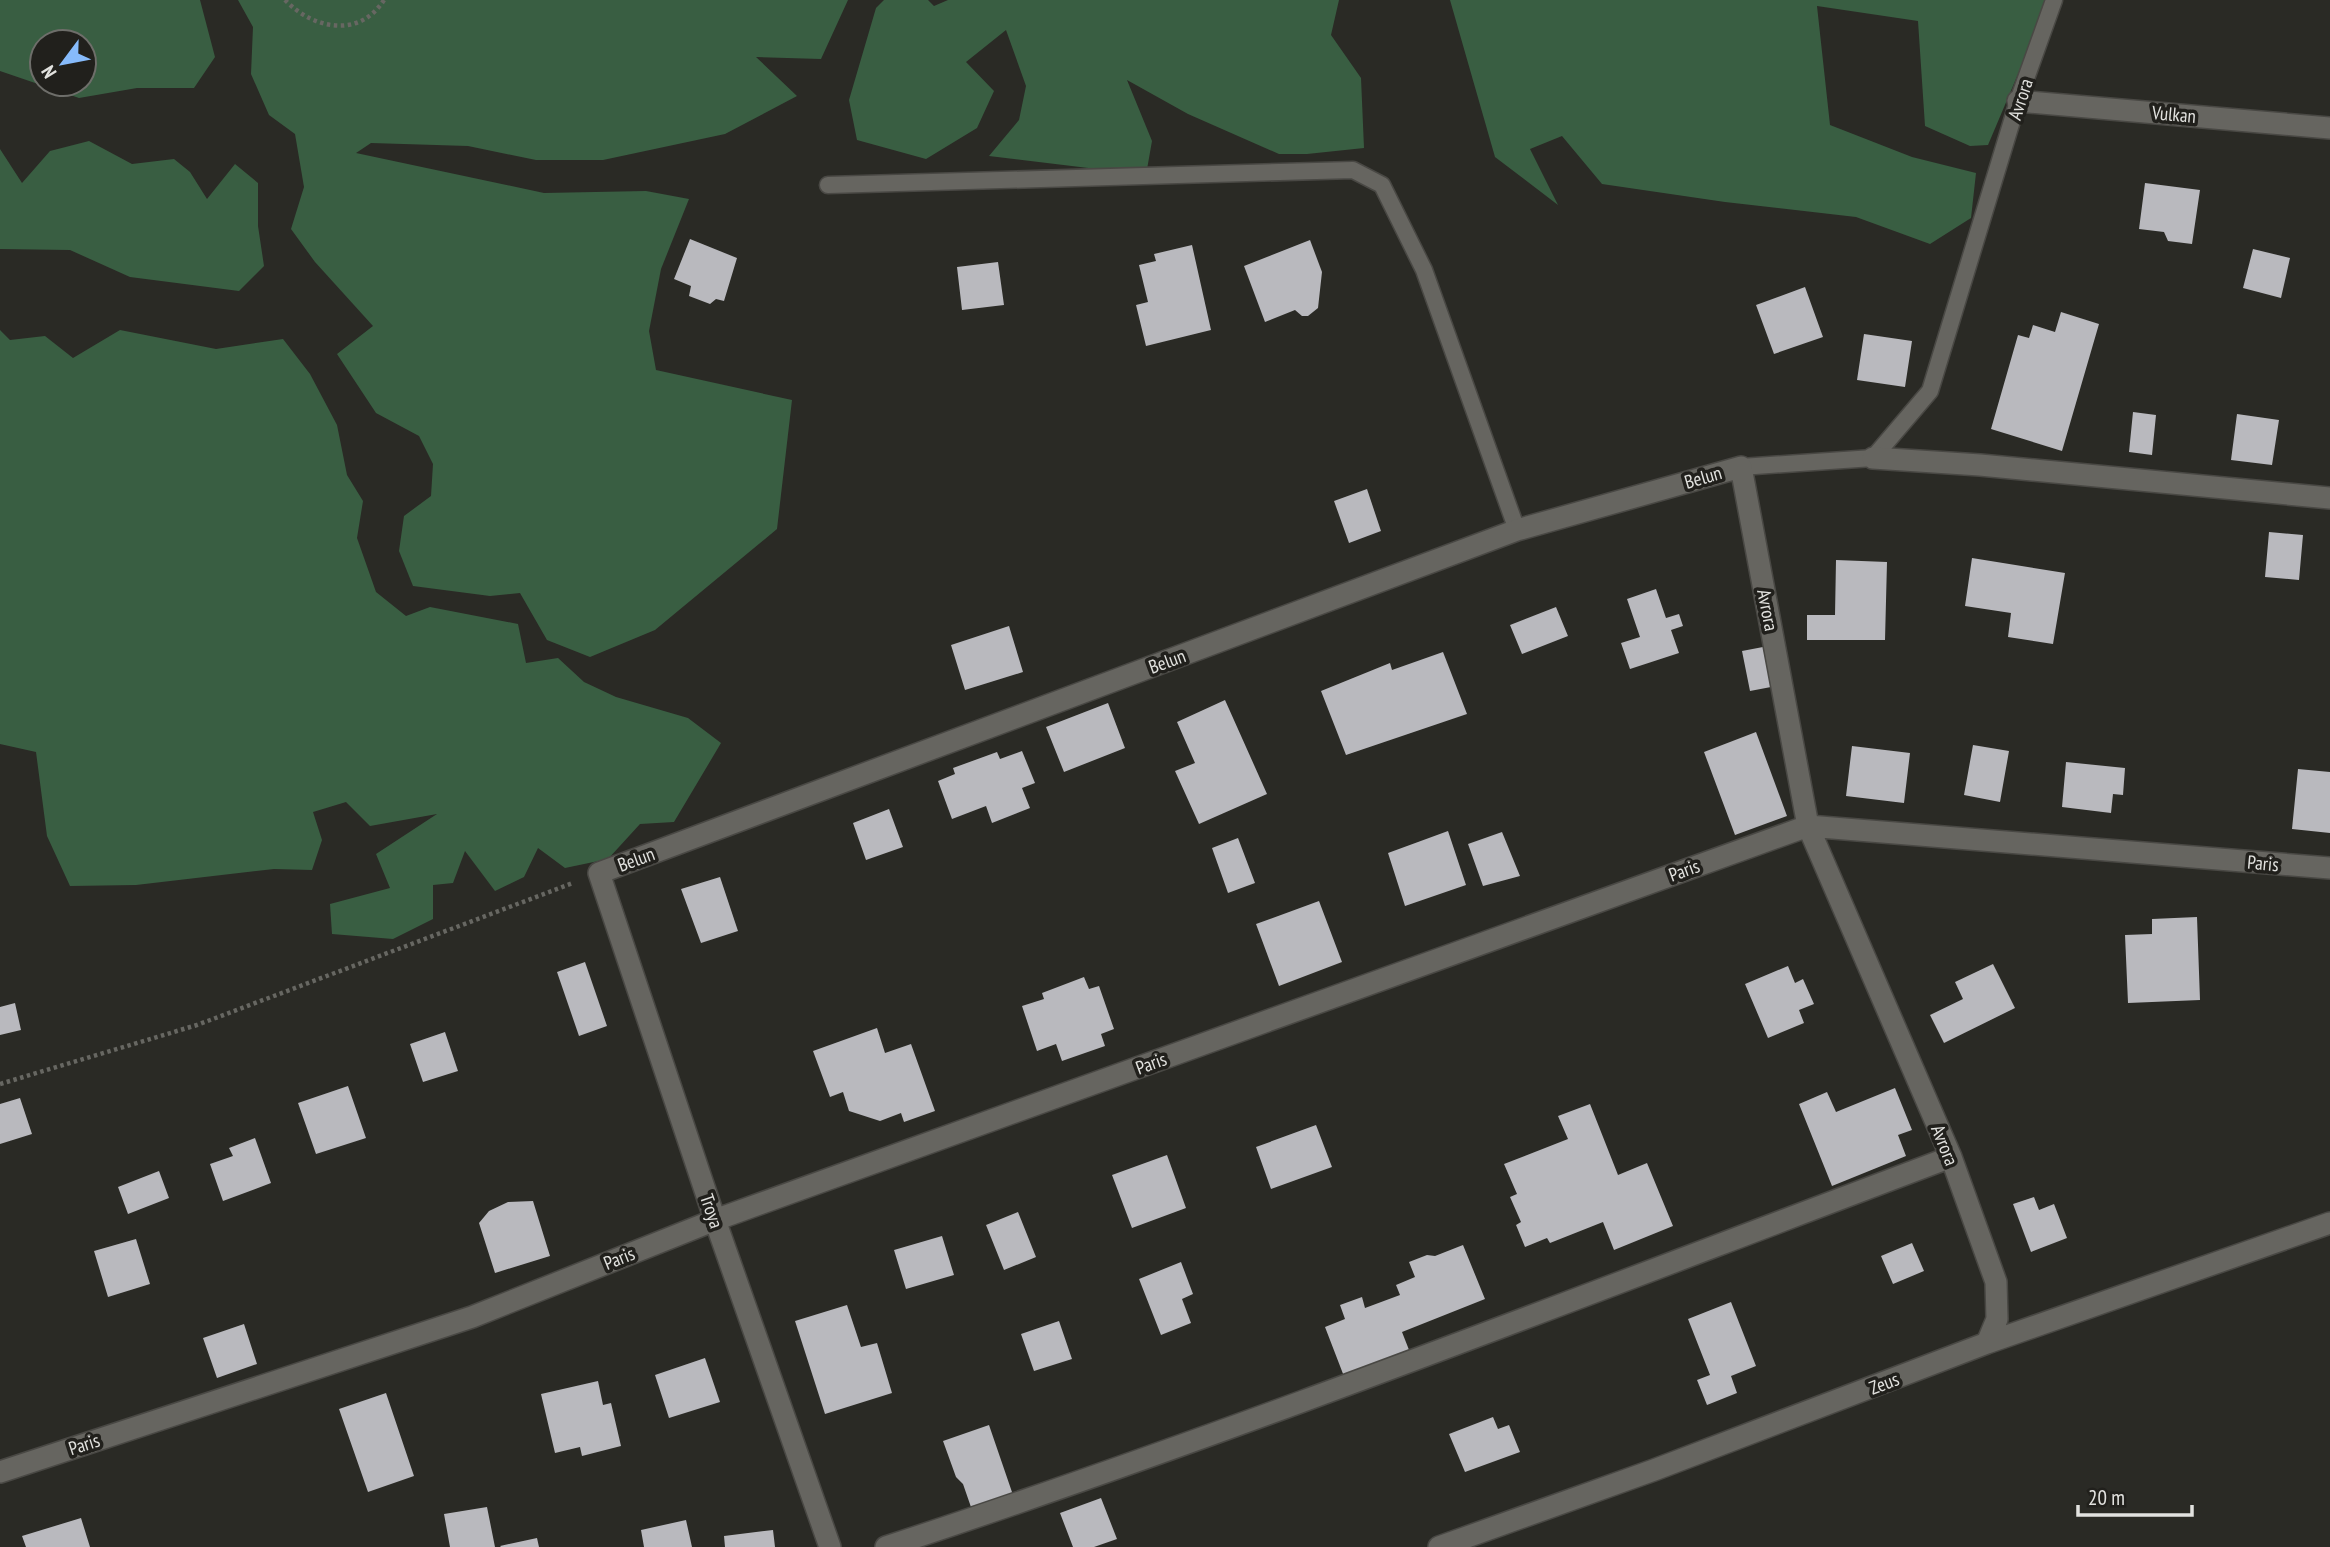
<svg xmlns="http://www.w3.org/2000/svg" width="2330" height="1547" viewBox="0 0 2330 1547" font-family="'PT Sans Narrow',sans-serif">
<style>
.forest{fill:#395e42;fill-rule:evenodd}
.building{fill:#b9b9be}
.lines{fill:none;stroke-linecap:round;stroke-linejoin:round}
.service-casing{stroke:#494844;stroke-width:19}
.minor-casing{stroke:#494844;stroke-width:24}
.path{stroke:#676762;stroke-width:4.5;stroke-dasharray:3.5 3.5;stroke-linecap:butt}
.service{stroke:#666560;stroke-width:16}
.minor{stroke:#666560;stroke-width:21}
.labels{text-anchor:middle;dominant-baseline:central;stroke-width:7;stroke-linejoin:round;paint-order:stroke}
.street-label{font-size:19px;fill:#e2e2df;stroke:#21201c}
</style>
<rect width="100%" height="100%" fill="#2a2a25"/>
<!-- forest -->
<path class="forest" d="M0 0H200L215 57 194 88H137L79 98 0 71ZM42 42H84V84H42Z
M238 0H848L821 59 756 57 797 96 725 134 603 160H536L468 146 371 143 356 153 544 193 646 191 689 199 661 269 649 331 656 370 792 400 777 529 655 630 590 657 547 640 520 593 490 596 413 586 399 551 404 516 431 496 433 464 419 436 376 413 337 354 373 326 315 262 291 229 304 187 295 134 269 115 251 74 253 27Z
M884 0H928L934 6 948 0H1339L1331 35 1361 78 1364 148 1307 154H1279L1188 114 1127 80 1152 141 1146 175 989 156 1019 120 1026 86 1006 30 966 62 994 91 977 128 926 159 857 140 849 100 876 8Z
M1450 0H2045L2048 3 1988 145 1970 146 1925 126 1918 21 1817 6 1830 125 1912 157 1976 173 1971 218 1930 244 1856 217 1725 202 1602 184 1562 136 1530 149 1558 205 1495 157Z
M89 141 132 164 174 159 190 172 207 199 235 164 258 183V226L264 266 239 291 130 277 70 250 0 249V149L22 183 50 151Z
M0 330 10 340 45 336 73 358 120 330 216 349 283 339 310 374 337 425 347 475 363 501 357 538 376 592 406 616 430 607 518 624 526 663 558 658 584 682 616 697 688 718 721 743 674 822 640 824 608 859 565 868 538 848 524 877 495 891 465 851 453 883 433 885V919L393 939 332 934 330 904 390 888 376 854 437 814 370 826 346 802 313 812 322 840 312 870 274 869 136 885 70 886 47 836 36 752 0 744Z"/>
<!-- building -->
<path class="building" d="M2145 183 2200 190 2192 244 2168 241 2164 232 2139 229Z
M690 239 737 258 724 301 716 299 710 304 689 296 691 286 674 279Z
M1310 240 1322 272 1318 308 1308 316H1302L1295 310 1265 322 1244 266Z
M1192 245 1211 330 1146 346 1136 305 1148 302 1139 265 1156 261 1154 254Z
M2253 249 2290 258 2281 298 2243 288Z
M998 262 1004 305 962 310 957 267Z
M1805 287 1823 337 1774 354 1756 305Z
M2061 312 2099 324 2062 451 1991 429 2018 335 2029 338 2033 325 2055 332Z
M1864 334 1912 341 1905 387 1857 380Z
M2133 412 2156 415 2152 455 2129 452Z
M2237 414 2279 420 2272 465 2231 460Z
M1367 489 1381 531 1349 543 1334 501Z
M2269 532 2303 535 2299 580 2265 577Z
M1972 558 2065 573 2053 644 2008 637 2011 613 1965 606Z
M1836 560 1887 562 1885 640H1807V615H1835Z
M1656 589 1666 618 1679 614 1683 626 1671 630 1679 653 1630 669 1621 643 1640 637 1627 599Z
M1556 607 1568 636 1522 654 1510 625Z
M1009 626 1023 672 965 690 951 645Z
M1763 647 1771 687 1750 691 1742 651Z
M1443 652 1467 714 1346 755 1321 691 1390 663 1392 670Z
M1225 700 1267 794 1199 824 1175 771 1195 763 1177 722Z
M1108 703 1125 748 1064 772 1046 727Z
M1756 732 1787 816 1735 835 1704 752Z
M1973 745 2009 751 2000 802 1964 795Z
M1852 746 1910 753 1904 803 1846 796Z
M1022 751 1035 783 1022 788 1030 808 992 823 986 806 952 819 938 781 955 774 953 768 997 752 1000 759Z
M2066 762 2125 768 2123 795 2113 794 2111 813 2062 807Z
M2298 769 2330 772V833L2292 829Z
M889 809 903 847 866 860 853 823Z
M1448 831 1466 885 1405 906 1388 853Z
M1502 832 1520 876 1483 886 1468 844Z
M1238 838 1255 883 1228 893 1212 848Z
M720 877 738 931 701 943 681 889Z
M1319 901 1342 962 1279 986 1256 924Z
M2197 917 2200 1000 2128 1003 2125 935 2152 934V919Z
M585 962 607 1026 579 1036 557 972Z
M1993 964 2015 1008 1944 1043 1930 1015 1963 999 1955 982Z
M1788 966 1795 983 1803 979 1814 1004 1799 1010 1804 1023 1768 1038 1745 984Z
M1084 977 1089 989 1099 986 1114 1029 1101 1034 1105 1046 1062 1061 1056 1044 1037 1051 1022 1006 1044 999 1042 993Z
M15 1003 21 1030 0 1035V1007Z
M877 1028 885 1053 911 1044 935 1111 904 1122 901 1113 880 1121 849 1111 843 1092 830 1097 813 1051Z
M445 1032 458 1071 423 1082 410 1044Z
M348 1086 366 1138 316 1154 298 1103Z
M1895 1088 1912 1130 1898 1135 1906 1156 1832 1186 1799 1104 1827 1092 1836 1112Z
M20 1098 32 1134 0 1144V1104Z
M1590 1104 1618 1175 1647 1163 1673 1226 1614 1250 1603 1222 1550 1243 1547 1238 1525 1247 1516 1225 1521 1222 1510 1197 1517 1194 1504 1164 1568 1139 1558 1116Z
M1316 1125 1332 1167 1271 1189 1256 1147Z
M255 1138 271 1183 223 1201 210 1164 233 1156 229 1148Z
M1167 1155 1186 1208 1132 1228 1112 1175Z
M159 1171 169 1198 128 1214 118 1187Z
M2034 1197 2039 1210 2054 1204 2067 1238 2031 1252 2013 1204Z
M533 1201 550 1256 495 1273 479 1223 489 1211 508 1202Z
M1018 1212 1036 1257 1004 1270 986 1225Z
M942 1236 954 1275 906 1289 894 1250Z
M136 1239 150 1284 108 1297 94 1251Z
M1912 1243 1924 1271 1893 1284 1881 1256Z
M1463 1245 1485 1299 1402 1332 1411 1355 1345 1379 1325 1327 1345 1319 1340 1305 1362 1297 1365 1308 1400 1295 1396 1285 1415 1277 1409 1262 1427 1255 1435 1256Z
M1181 1262 1193 1294 1182 1299 1191 1323 1161 1335 1139 1279Z
M1731 1302 1756 1366 1731 1376 1737 1393 1707 1405 1697 1380 1710 1375 1688 1319Z
M847 1305 861 1347 877 1343 892 1393 825 1414 795 1321Z
M1059 1321 1072 1359 1034 1371 1021 1334Z
M244 1324 257 1364 217 1378 203 1338Z
M705 1358 720 1402 669 1418 655 1375Z
M598 1381 603 1405 611 1403 621 1446 582 1456 580 1447 555 1453 541 1394Z
M386 1393 414 1476 368 1492 339 1409Z
M1493 1417 1498 1429 1509 1425 1520 1452 1465 1472 1449 1434Z
M989 1425 1013 1495 972 1510 963 1484 956 1477 943 1441Z
M1101 1498 1117 1539 1094 1547H1073L1060 1513Z
M487 1507 495 1547H450L444 1514Z
M81 1518 90 1547H26L22 1536Z
M686 1520 692 1547H644L641 1530Z
M773 1530 775 1547H725L724 1536Z
M537 1538 539 1547H501L500 1546Z"/>
<g class="lines">
<!-- service casing -->
<g class="service-casing">
<path id="service" d="M828 185 1353 170 1382 185 1424 270 1517 530
M1741 467 1873 458 1930 391 2018 101 2054 0"/>
</g>
<!-- minor casing -->
<g class="minor-casing">
<path id="minor" d="M2018 101 2330 128
M1873 458 1980 465 2330 498
M0 1472 472 1317 715 1220 1808 826 2330 868
M830 1547 715 1220 599 873 1517 530 1741 467 1808 826 1951 1157 1996 1282 1997 1319 1987 1343
M886 1547C1245 1429 1597 1290 1951 1157
M1439 1547 1654 1470 1987 1343 2330 1223"/>
</g>
<!-- path -->
<path class="path" d="M285 0C313 29 359 39 384 0
M0 1084 197 1025 573 883"/>
<!-- service -->
<use href="#service" class="service"/>
<!-- minor -->
<use href="#minor" class="minor"/>
</g>
<g class="labels">
<!-- street labels -->
<g class="street-label">
<text transform="translate(2020 99) rotate(-72)">Avrora</text>
<text transform="translate(2174 114) rotate(5)">Vulkan</text>
<text transform="translate(1703 477) rotate(-16)">Belun</text>
<text transform="translate(1768 610) rotate(79)">Avrora</text>
<text transform="translate(1167 661) rotate(-20)">Belun</text>
<text transform="translate(636 859) rotate(-20)">Belun</text>
<text transform="translate(2263 863) rotate(5)">Paris</text>
<text transform="translate(1684 870) rotate(-20)">Paris</text>
<text transform="translate(1151 1063) rotate(-20)">Paris</text>
<text transform="translate(1945 1145) rotate(68)">Avrora</text>
<text transform="translate(712 1211) rotate(71)">Troya</text>
<text transform="translate(619 1258) rotate(-22)">Paris</text>
<text transform="translate(1884 1383) rotate(-21)">Zeus</text>
<text transform="translate(84 1444) rotate(-18)">Paris</text>
</g>
</g>
<!-- north arrow -->
<g transform="translate(63 63) rotate(238)"><circle r="33" fill="#21201c" stroke="#6e6e6a" stroke-width="2"/>
<path d="M0-5L12 26L0 18L-12 26Z" fill="#87bbfb"/>
<text y="-10" font-size="19" font-weight="bold" text-anchor="middle" fill="#e2e2df">N</text>
</g>
<!-- scale -->
<path d="M2078 1505v10h114v-10" fill="none" stroke="#e2e2df" stroke-width="3.5"/>
<text x="2088" y="1505" font-size="21" fill="#e2e2df" stroke="#21201c" stroke-width="5" paint-order="stroke">20 m</text>
</svg>
